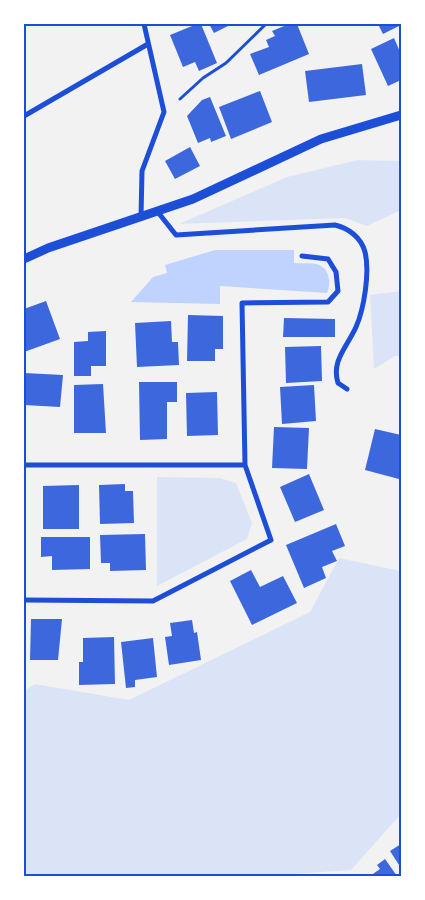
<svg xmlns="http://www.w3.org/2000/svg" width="425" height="900" viewBox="0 0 425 900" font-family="Signika,sans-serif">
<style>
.green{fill:#dbe4f7}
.water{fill:#bfd3fe}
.building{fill:#3d67dc}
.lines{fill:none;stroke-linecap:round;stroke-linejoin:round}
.path{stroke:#1d4ed8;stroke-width:3}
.minor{stroke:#1d4ed8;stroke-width:5}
.tertiary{stroke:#1d4ed8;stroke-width:9}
.neatline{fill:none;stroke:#1d4ed8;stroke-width:2}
</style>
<rect width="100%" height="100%" fill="#f2f2f2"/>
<!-- green -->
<path class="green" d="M358 160 401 161V210L367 226 345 218 179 224 287 177Z
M401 291V356H395L374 369 370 295Z
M157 477 220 478 236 483 252 523 247 539 157 586Z
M339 558 401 571V814L351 870 263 876H24V691L35 684 129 700 310 612Z"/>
<!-- water -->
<path class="water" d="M215 250H294V263C301 264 312 262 319 265 330 269 331 284 327 293L220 286V304L131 302 153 277 167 273 165 265Z"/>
<!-- building -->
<path class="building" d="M197 24H201L217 63 199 71 195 62 183 67 170 35Z
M209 24H232L214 33Z
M289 24H297L309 54 259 75 250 54 269 47 266 40 275 36 272 31Z
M378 24H401V25L383 34Z
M394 38 401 54V80L388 86 371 49Z
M362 64 366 95 309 102 305 71Z
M260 91 272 122 231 139 219 107Z
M210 97 226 136 211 142 210 138 198 143 187 116 202 100Z
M190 147 200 166 175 179 165 161Z
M46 301 60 339 24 352V309Z
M188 315 223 316V349H215V361H187Z
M284 318 335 319V337H283Z
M171 321 172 342H178L179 365 137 367 135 323Z
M106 331V366H91V376H74V342L88 341V332Z
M321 346 322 381 286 383 285 347Z
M24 373 63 375 60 407 24 405Z
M139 382H177V402H167V439L140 440Z
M103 384 106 433H74V385Z
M314 385 316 421 282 424 280 387Z
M217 392 218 435 187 436 186 393Z
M274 427 309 428 307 469 272 468Z
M375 429 401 435V469L399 479 365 470Z
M309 474 324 510 295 522 280 487Z
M125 484V491H133L134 523 100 524 99 485Z
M79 485V529H43V486Z
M336 524 345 546 332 551 337 561 322 567 326 578 304 588 286 545Z
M145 534 146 570 110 571V563H101L100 535Z
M41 537H90V569L52 570V556L41 557Z
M251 570 260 587 283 576 297 603 252 625 230 581Z
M31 619H62L58 660H30Z
M192 620 194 633 197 632 201 660 169 665 165 637 172 636 170 623Z
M114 637 115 684 79 685V662H83V638Z
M153 638 157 677 135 680V687L126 688 121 642Z
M401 844V868L390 851Z
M385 859 397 876H370L380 869 377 865Z"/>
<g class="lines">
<!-- path -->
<path class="path" d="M180 99 203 78 226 63 266 24"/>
<!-- minor -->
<path class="minor" d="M24 116 148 44
M157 211 176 235 335 225C348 228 361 237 365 252 370 272 364 309 356 327 347 347 331 361 338 383L347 389
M141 217 142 171 164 112 144 24
M24 465H245
M24 600 153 601 271 540 245 465 242 303 328 302 338 291 336 272 328 259 302 256"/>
<!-- tertiary -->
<path class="tertiary" d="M24 259 48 248 193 199 321 139 401 115"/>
</g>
<!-- border -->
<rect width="425" height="900" fill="none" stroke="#ffffff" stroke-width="50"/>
<rect x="25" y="25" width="375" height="850" class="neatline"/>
</svg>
